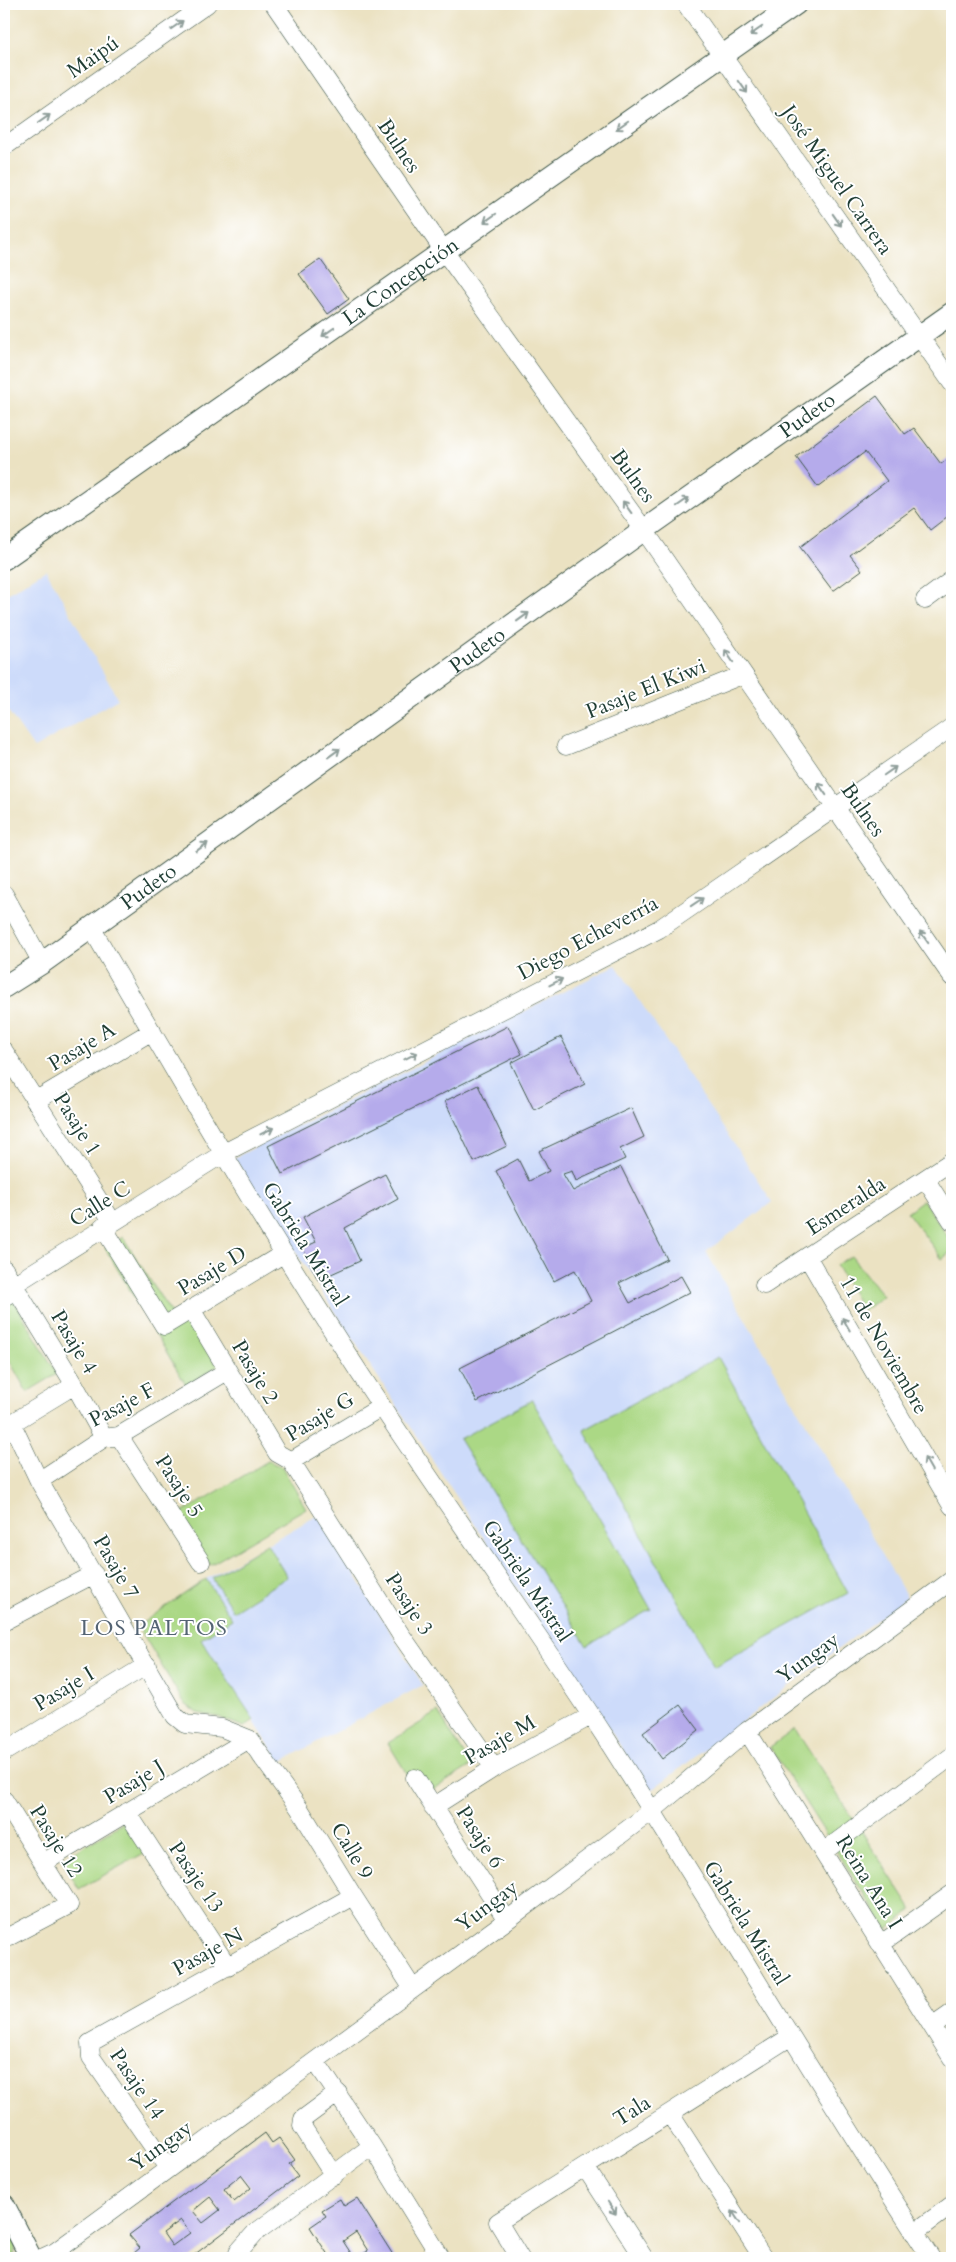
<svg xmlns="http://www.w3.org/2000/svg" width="956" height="2262" viewBox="0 0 956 2262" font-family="Cardo,serif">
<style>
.built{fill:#cddbfa}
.green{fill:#abd885;stroke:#658a5c}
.building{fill:#b5abeb;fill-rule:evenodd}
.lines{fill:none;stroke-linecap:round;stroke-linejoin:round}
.minor-casing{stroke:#3e5649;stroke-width:19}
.major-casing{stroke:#3e5649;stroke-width:23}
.minor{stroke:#fff;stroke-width:18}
.major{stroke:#fff;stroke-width:21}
.oneway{stroke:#8f9e9a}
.labels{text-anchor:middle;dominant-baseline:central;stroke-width:4;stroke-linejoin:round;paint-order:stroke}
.street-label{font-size:21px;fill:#1f3d34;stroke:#fff}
.neighbourhood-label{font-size:22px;letter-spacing:1px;fill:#546474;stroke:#fff}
</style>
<rect width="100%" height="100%" fill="#fff"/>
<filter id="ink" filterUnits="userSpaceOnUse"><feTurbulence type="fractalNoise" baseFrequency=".02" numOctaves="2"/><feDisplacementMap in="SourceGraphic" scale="10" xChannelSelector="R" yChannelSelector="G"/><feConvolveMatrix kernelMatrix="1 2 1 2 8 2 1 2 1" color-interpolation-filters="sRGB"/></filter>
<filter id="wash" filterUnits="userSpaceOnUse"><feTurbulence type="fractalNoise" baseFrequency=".0096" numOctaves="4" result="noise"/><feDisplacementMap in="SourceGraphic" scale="20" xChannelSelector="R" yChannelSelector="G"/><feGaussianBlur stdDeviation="1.12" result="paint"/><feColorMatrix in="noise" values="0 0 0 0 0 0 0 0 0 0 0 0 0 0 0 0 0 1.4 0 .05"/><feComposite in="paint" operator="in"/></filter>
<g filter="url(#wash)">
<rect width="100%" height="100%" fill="#ebe2c2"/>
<!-- built -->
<path class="built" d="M46 570 118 699 34 748 4 705V596Z
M616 965 772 1202 706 1252 907 1597 650 1791 234 1158Z
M318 1515 423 1685 280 1762 201 1639 232 1619 206 1579Z"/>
<!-- green -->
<path class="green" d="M923 1200 952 1243V1251L942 1259 907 1212Z
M123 1237 177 1323 187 1317 218 1366 186 1385 105 1248Z
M851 1256 883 1296 863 1311 836 1265Z
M13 1299 57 1374 27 1392 4 1351V1305Z
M718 1357 848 1593 714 1667 584 1430Z
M532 1400 651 1609 587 1646 459 1439Z
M268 1461 282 1467 306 1508 210 1565 180 1514Z
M267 1544 287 1577 233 1611 212 1578Z
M206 1579 232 1619 201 1639 254 1720 244 1727 218 1717 197 1713 184 1703 138 1626Z
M438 1712 471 1766 421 1797 388 1743Z
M795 1729 912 1910 887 1930 770 1747Z
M126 1821 146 1852 79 1889 62 1860Z
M4 2219 16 2245 14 2257 4 2258Z"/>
<g id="blocks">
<!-- building -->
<path class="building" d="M320 259 349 299 328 314 299 274Z
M877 396 905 434 914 428 941 464 952 456V513L930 530 914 508 850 555 862 570 833 591 800 547 887 481 865 452 818 487 796 457Z
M508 1026 522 1054 282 1174 268 1146Z
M561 1037 585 1084 534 1110 511 1063Z
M478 1085 507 1146 474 1162 445 1101Z
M631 1108 644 1137 620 1149 625 1159 576 1181 572 1171 563 1174 573 1191 621 1167 667 1259 619 1283 630 1303 681 1276 690 1292 477 1402 460 1368 591 1301 575 1270 554 1281 496 1171 518 1159 529 1181 549 1171 539 1151Z
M385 1174 398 1199 345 1228 360 1261 318 1280 303 1248 316 1242 303 1217Z
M680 1705 699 1730 662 1759 643 1733Z
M265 2133 272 2143 279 2138 295 2160 289 2164 298 2176 190 2258H138L134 2253 140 2248 129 2235ZM241 2175 251 2188 234 2202 224 2189ZM210 2197 220 2210 203 2223 193 2211ZM181 2220 190 2233 172 2246 163 2233Z
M357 2198 395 2258H356L368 2251 356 2232 343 2241 354 2258H330L310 2227 326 2216 322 2210 340 2199 344 2206Z"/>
</g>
</g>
<g filter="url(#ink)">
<use href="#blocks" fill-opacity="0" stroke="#3e5649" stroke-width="1"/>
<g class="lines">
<!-- minor casing -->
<g class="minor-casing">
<path id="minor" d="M274 4 444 251 644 530 952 977
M686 4 952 383
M4 147 207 4
M925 600 952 580
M566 746 742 675
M4 894 42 963
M91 927C185 1089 278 1251 382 1407 455 1517 532 1624 604 1735 715 1908 818 2086 931 2258
M4 1051 112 1221
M35 1101 152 1031
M926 1180 952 1221
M103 1227 164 1326 283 1254
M808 1258 952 1506
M4 1269 73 1382 104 1438
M764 1285 952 1161
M4 1297 9 1294 13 1285 224 1153 659 929 952 727
M191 1309 277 1453 291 1461 381 1407
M12 1424 39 1481 175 1716 185 1724 222 1728 249 1739
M4 1428 68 1389 73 1382
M119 1436 201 1562
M291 1461 401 1635 494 1768
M39 1481 104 1438 119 1436 227 1371
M4 1621 94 1574
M747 1731 952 2058
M249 1739 299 1808 353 1896 413 1989
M4 1752 147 1665
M415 1778 507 1920
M4 1800 69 1905 10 1936
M433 1807 494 1768 591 1716
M127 1812 228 1967
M823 1852 952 1756
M43 1863 249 1739
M881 1944 952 1894
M932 2026 952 2012
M316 2062 372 2146 441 2258
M670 2114 763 2258
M585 2167 644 2258
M168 2168 91 2057 90 2043 353 1896
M334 2176 302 2126 303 2119 338 2093
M914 2233 952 2205
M42 2258 55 2252 507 1920 652 1811 747 1731 952 1580
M236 2258 239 2251 255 2233 372 2146
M520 2258 498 2222 790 2037"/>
</g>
<!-- major casing -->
<g class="major-casing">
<g id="major">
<path id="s1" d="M4 559 796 4"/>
<path id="s2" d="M4 987 42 963 644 530 952 313"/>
<path d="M4 2205 31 2258"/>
</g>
</g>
<!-- minor -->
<use href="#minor" class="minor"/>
<!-- major -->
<use href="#major" class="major"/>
</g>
<!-- one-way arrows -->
<defs><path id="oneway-shaft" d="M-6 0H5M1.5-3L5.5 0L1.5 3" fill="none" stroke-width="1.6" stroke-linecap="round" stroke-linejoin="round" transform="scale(1.25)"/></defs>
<g class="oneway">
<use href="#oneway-shaft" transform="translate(177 25) rotate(-35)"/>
<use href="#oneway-shaft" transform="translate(756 31) rotate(145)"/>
<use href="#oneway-shaft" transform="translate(743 87) rotate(55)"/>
<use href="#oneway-shaft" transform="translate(44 119) rotate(-35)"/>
<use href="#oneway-shaft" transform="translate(622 125) rotate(145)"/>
<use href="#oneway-shaft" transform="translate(490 218) rotate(145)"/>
<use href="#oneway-shaft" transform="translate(837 220) rotate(55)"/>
<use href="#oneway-shaft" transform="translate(328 332) rotate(145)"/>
<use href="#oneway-shaft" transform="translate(683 502) rotate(-35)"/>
<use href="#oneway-shaft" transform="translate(627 507) rotate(-126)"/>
<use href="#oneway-shaft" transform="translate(523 617) rotate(-36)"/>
<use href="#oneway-shaft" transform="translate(729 656) rotate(-124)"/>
<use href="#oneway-shaft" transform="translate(334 753) rotate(-36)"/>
<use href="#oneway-shaft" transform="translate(890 771) rotate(-35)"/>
<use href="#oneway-shaft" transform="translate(822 789) rotate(-125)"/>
<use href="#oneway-shaft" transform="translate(202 847) rotate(-36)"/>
<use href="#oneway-shaft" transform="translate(697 902) rotate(-34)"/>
<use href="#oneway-shaft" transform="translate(924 937) rotate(-125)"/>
<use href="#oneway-shaft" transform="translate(556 982) rotate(-27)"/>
<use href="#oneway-shaft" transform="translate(411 1056) rotate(-27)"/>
<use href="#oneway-shaft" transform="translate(267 1131) rotate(-27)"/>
<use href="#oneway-shaft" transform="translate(846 1324) rotate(-120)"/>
<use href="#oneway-shaft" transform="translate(928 1464) rotate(-120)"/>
<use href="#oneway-shaft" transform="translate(612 2208) rotate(57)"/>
<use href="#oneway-shaft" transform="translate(736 2217) rotate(-123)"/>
</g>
</g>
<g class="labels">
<!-- street labels -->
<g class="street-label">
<text transform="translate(93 57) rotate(-35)">Maipú</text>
<text transform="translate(399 146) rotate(56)">Bulnes</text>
<text transform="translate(837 180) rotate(55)">José Miguel Carrera</text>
<text stroke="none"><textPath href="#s1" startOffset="484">La Concepción</textPath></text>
<text stroke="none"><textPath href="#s2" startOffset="986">Pudeto</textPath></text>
<text transform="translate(633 476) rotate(54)">Bulnes</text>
<text stroke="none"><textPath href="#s2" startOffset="581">Pudeto</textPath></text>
<text transform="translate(646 689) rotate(-22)">Pasaje El Kiwi</text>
<text transform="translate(863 810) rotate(55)">Bulnes</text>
<text stroke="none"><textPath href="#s2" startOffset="176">Pudeto</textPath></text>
<text transform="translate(588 938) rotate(-28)">Diego Echeverría</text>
<text transform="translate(82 1047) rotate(-31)">Pasaje A</text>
<text transform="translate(77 1124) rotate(58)">Pasaje 1</text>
<text transform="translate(100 1204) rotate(-32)">Calle C</text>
<text transform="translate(846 1206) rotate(-33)">Esmeralda</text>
<text transform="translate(305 1244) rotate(58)">Gabriela Mistral</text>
<text transform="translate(212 1271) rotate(-31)">Pasaje D</text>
<text transform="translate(74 1342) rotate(59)">Pasaje 4</text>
<text transform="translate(884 1345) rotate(60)">11 de Noviembre</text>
<text transform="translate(255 1372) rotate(59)">Pasaje 2</text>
<text transform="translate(122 1405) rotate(-28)">Pasaje F</text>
<text transform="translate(320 1417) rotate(-31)">Pasaje G</text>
<text transform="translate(179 1486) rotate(57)">Pasaje 5</text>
<text transform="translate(116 1567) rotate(60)">Pasaje 7</text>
<text transform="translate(527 1581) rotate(56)">Gabriela Mistral</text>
<text transform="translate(409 1604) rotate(57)">Pasaje 3</text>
<text transform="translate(808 1658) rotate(-36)">Yungay</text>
<text transform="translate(64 1689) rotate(-31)">Pasaje I</text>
<text transform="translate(500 1740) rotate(-30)">Pasaje M</text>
<text transform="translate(134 1782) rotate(-31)">Pasaje J</text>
<text transform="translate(480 1837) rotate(57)">Pasaje 6</text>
<text transform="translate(56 1841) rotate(58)">Pasaje 12</text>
<text transform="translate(352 1851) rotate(59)">Calle 9</text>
<text transform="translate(196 1877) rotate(56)">Pasaje 13</text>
<text transform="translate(869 1882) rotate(58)">Reina Ana I</text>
<text transform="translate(487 1906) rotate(-37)">Yungay</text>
<text transform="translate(746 1923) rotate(58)">Gabriela Mistral</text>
<text transform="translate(208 1952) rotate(-29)">Pasaje N</text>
<text transform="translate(137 2084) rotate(56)">Pasaje 14</text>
<text transform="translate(632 2111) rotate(-32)">Tala</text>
<text transform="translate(161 2146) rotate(-36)">Yungay</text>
</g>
<!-- neighbourhood labels -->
<g class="neighbourhood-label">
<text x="154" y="1628">LOS PALTOS</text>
</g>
</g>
<!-- margin -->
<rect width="956" height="2262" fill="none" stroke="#fff" stroke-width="20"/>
</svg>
